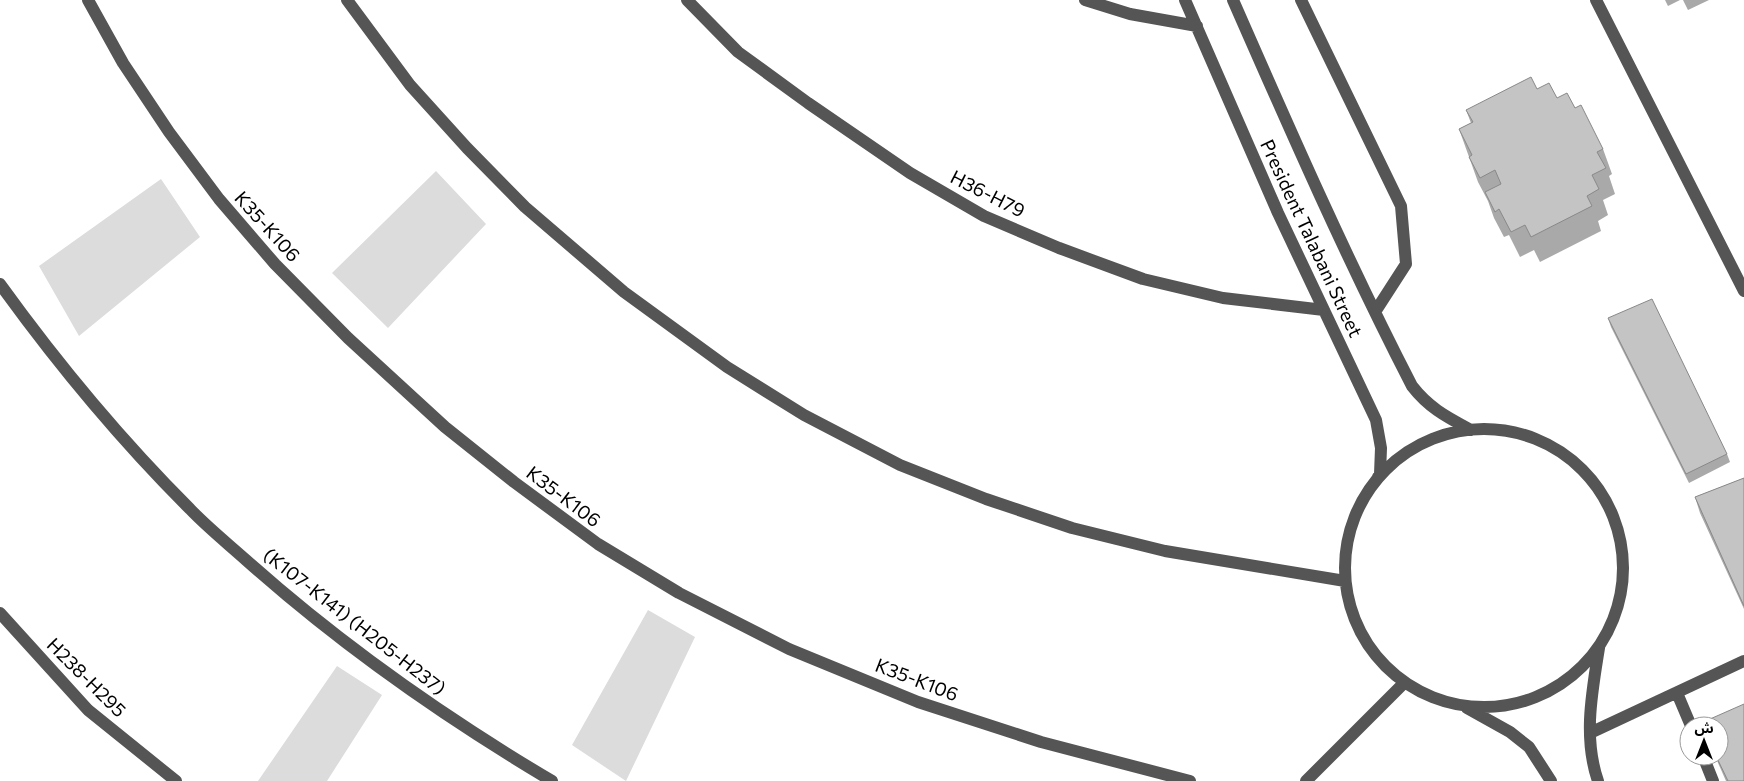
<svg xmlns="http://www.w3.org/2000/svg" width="1744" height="781" viewBox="0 0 1744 781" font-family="Commissioner,'Noto Sans Arabic',sans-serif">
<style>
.green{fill:#dcdcdc}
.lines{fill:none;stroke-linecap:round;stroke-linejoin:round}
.minor{stroke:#555;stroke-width:12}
.wall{fill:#a9a9a9}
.building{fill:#c4c4c4;stroke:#898989}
.labels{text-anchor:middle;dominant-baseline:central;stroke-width:5;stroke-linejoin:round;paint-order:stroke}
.street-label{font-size:19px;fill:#000;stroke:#fff}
</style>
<rect width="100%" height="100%" fill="#fff"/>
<!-- green -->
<path class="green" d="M436 171 486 224 388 328 332 273Z
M161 179 200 237 79 336 39 266Z
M648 610 695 637 626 781 572 745Z
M337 666 382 695 327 781H258Z"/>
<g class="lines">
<!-- minor -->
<path class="minor" d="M88 0 123 63 169 132 219 199 275 264 348 338 445 427 514 482 598 544 679 593 789 649 918 702 1041 742 1190 781
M347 0 410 85 467 148 525 207 624 292 727 367 804 415 900 465 986 499 1072 528 1165 551 1345 581
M687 0 738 52 808 103 910 173 984 216 1059 248 1143 279 1223 298 1324 310
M1085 0 1130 14 1197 26
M1185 0 1278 213 1376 420 1381 448 1380 474 1378 477
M1233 0C1290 130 1347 260 1412 386 1429 408 1447 417 1471 430
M1301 0 1401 206 1406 264 1375 312
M1596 0 1744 291
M0 284C57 363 121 440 190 509 207 527 227 543 246 560 340 644 444 717 552 781
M1345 568a139 139 0 1 1 278 0a139 139 0 1 1-278 0Z
M0 613 88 710 176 781
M1677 693 1691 726
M1467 708 1510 732 1529 747 1551 781
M1590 733 1744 661
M1703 756 1713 781
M1306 781 1404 683
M1598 781C1583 738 1592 692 1599 648"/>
</g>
<!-- wall -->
<path class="wall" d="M1665 0H1680L1668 6Z
M1683 0H1709L1688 10Z
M1537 89 1575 108 1603 149 1612 174 1609 176 1615 194 1603 200 1608 215 1598 221 1601 231 1540 262 1534 250 1520 257 1509 235 1504 237 1494 218 1488 201 1478 182 1459 129 1471 123 1466 110Z
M1608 318 1727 454 1730 462 1689 483 1611 327Z
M1744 478V609L1700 513 1695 497Z
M1715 756H1719L1744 781H1726Z"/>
<!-- building -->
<path class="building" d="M1531 77 1537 89 1549 83 1557 98 1567 93 1575 108 1581 105 1603 149 1597 152 1606 168 1592 175 1599 189 1587 196 1592 206 1531 237 1525 225 1511 232 1499 209 1495 212 1485 192 1501 184 1495 170 1480 178 1469 157 1472 155 1459 129 1473 122 1466 110Z
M1652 299 1727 454 1686 474 1608 318Z
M1744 478V606L1695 497Z
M1744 704V781H1728L1716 756H1719V726H1703L1701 723Z"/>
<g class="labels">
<!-- street labels -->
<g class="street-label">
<text transform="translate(988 193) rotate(27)">H36-H79</text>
<text transform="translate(268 226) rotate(48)">K35-K106</text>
<text transform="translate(1312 238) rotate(65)">President Talabani Street</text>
<text transform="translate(564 496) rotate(37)">K35-K106</text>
<text transform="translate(355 621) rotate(38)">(K107-K141) (H205-H237)</text>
<text transform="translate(87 677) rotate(45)">H238-H295</text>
<text transform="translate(917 679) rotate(21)">K35-K106</text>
</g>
</g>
<!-- north arrow -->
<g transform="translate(1704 741)"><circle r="24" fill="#ffffff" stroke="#999999"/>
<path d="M0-4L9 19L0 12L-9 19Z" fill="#000000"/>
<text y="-8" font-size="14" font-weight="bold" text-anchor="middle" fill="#000000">ش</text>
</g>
</svg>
